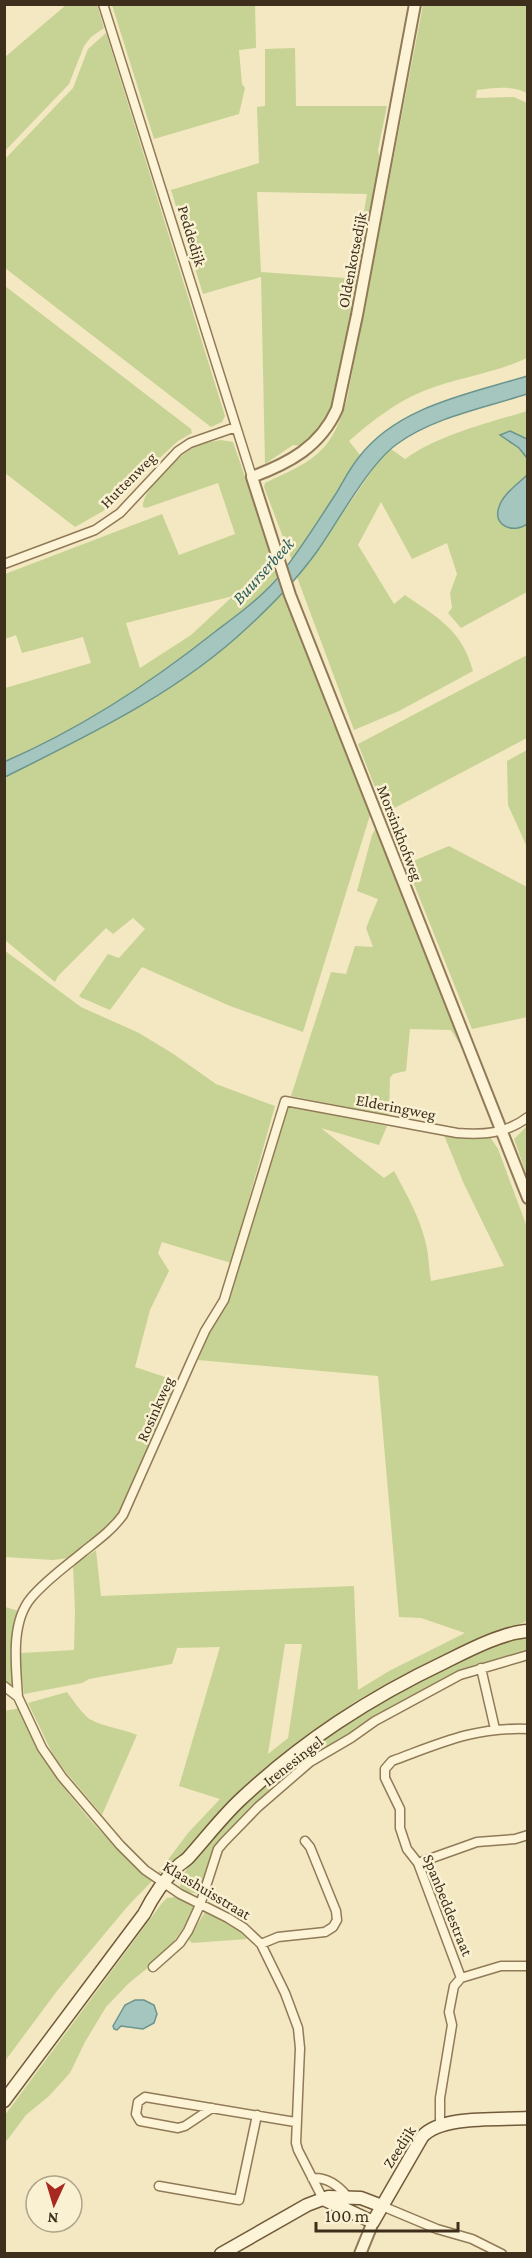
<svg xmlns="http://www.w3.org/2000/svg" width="532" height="2258" viewBox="0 0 532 2258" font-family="'Crimson Pro',serif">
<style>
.green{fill:#c7d394;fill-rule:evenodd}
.water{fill:#a5c6be;stroke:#6a958e;stroke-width:1.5}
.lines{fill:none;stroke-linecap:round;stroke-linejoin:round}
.minor-casing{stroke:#907a57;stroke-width:11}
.tertiary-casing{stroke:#907a57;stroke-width:14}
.secondary-casing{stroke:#725a3a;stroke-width:15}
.minor{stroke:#fdf4d7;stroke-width:8}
.tertiary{stroke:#fdf4d7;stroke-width:10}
.secondary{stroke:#fdf4d7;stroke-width:12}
.labels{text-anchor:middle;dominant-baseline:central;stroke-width:5;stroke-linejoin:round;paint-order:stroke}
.street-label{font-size:16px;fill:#3e2f1d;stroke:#faf1d3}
.water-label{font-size:18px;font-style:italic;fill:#2a5f5f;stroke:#faf1d3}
</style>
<rect width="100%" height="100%" fill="#f3e8c2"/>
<!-- green -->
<path class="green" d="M66 5H97L104 28 91 37 84 46 69 84 5 151V57Z
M112 5H255L256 48 239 50 242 84 245 88 239 114 154 139Z
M423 5H527V93C511 85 494 88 477 90L476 98 514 97 527 103V358C495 373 459 377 426 390 396 402 373 420 349 441L360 455 292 561 264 487 265 483C314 460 331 454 347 399Z
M106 33 225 416 222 422 211 427 5 268V159L73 88 88 49Z
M295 48 296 106H387L378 150 381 167 364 253 357 251 367 194 257 192 261 272 359 279 331 412 319 431 302 446 293 445 265 464 261 277 203 294 171 190 259 163 257 107 265 106V49Z
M5 286 191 429 192 433 178 441 148 469 112 506 75 527 5 473Z
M527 411V439L510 431 500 435 519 448 527 457 528 475 504 497 525 526 527 524V592L461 628 448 613 452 608 450 593 457 574 447 543 412 559 381 502 358 545 394 604 405 595C438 618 462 630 473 671L399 711 354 730 297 577 319 548 380 459 391 449 405 459C441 434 485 424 527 411Z
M221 440 233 442 279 574C265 595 242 611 222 627 155 679 82 728 5 762V688L91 663 83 637 22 653 16 635 5 639V574L162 514 179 555 235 534 218 483 146 508 143 507C141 490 182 452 198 445 205 443 214 441 221 440ZM233 596 191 635 140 668 126 623Z
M285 590 332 722 342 740 371 812 303 1032 230 1006 142 967 110 1010 82 998 79 996 108 954 119 958 145 929 133 918 113 934 106 928 58 976 55 982 5 940 4 777C82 738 162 700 229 644 249 628 267 608 285 590Z
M527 655V738L385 813 358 744Z
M527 750V847L508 805 507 761Z
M377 826 466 1054 451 1030 410 1029 406 1071 393 1074 390 1078 389 1115 291 1096 331 972 346 974 355 946 373 947 366 928 378 899 357 891 372 835Z
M449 846 527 887V1017L472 1029 406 864Z
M4 950 81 1007 139 1033 172 1053 216 1084 275 1106 231 1263 162 1242 158 1253 169 1271 150 1310 135 1367 180 1382 124 1505 108 1529 69 1558 53 1560 5 1557Z
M290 1107 387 1126 379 1145 321 1128 384 1178 394 1171C407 1195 422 1221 427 1249 429 1259 429 1271 431 1281L504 1266 464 1184 443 1133 490 1137 498 1149 527 1227V1621L434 1660 356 1701 307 1737 217 1818 168 1873H158L188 1833 220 1799 179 1786 220 1647 177 1648 172 1664 89 1679 82 1683 24 1694 21 1671V1653L74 1650 75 1610 73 1566 96 1550 101 1596 354 1586 358 1690 389 1671 465 1633 421 1618 399 1617 378 1376 198 1360 208 1335 228 1301 286 1111ZM285 1644H302L288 1738 268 1754Z
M527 1126V1176L514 1139Z
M5 1607 19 1611 15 1688 5 1682Z
M527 1635V1651L525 1652 471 1668 435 1683 393 1708 266 1796 220 1841 200 1894 187 1892 180 1887C182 1868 205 1846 218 1832 287 1758 371 1700 463 1659 485 1650 505 1640 527 1635Z
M67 1692C73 1700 79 1709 86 1716 94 1725 124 1729 137 1735L102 1815 55 1759 28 1703Z
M20 1708C37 1740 53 1776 77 1804 99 1832 126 1857 152 1881L127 1907 57 1991 5 2061 4 1711Z
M175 1897 194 1907 188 1921 166 1953 129 1983 106 2007 85 2042 70 2073 49 2096 26 2115 5 2143V2115L162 1903 167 1898Z
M205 1912 239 1930 247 1939 192 1943 189 1940 190 1936Z"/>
<!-- water -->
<path class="water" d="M527 376V394C484 408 434 417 397 444 369 464 339 520 318 550 298 578 273 604 248 627 178 693 89 735 5 777L4 762C80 729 152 682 216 631 236 616 258 600 275 581 299 553 317 522 337 492 344 480 350 468 359 457 398 406 469 394 527 376Z
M510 431 527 439V458L519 448 500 435Z
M527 475V524C514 534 492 526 499 507 503 494 518 484 527 475Z
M135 2000H144L154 2005 157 2014 154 2023 143 2029 121 2026 117 2030 114 2029 113 2026 125 2005Z"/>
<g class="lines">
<!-- minor casing -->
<g class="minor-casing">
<path id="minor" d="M103 4 252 477
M4 564 95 530 120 513 178 451 190 443 236 427
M481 1668 495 1729
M4 1686 18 1697 42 1748 62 1777 120 1845 145 1870 180 1894 228 1918 244 1928 261 1944 285 1993 298 2028 300 2048 296 2143 298 2150 323 2199
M18 1697C16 1666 10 1623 31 1598 45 1581 66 1566 83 1552 98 1540 112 1530 123 1515L190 1364 205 1331 224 1300 285 1101 457 1133C483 1135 506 1134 528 1117
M418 1863 477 1842 515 1839 528 1835
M261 1944 278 1937 325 1932 333 1927 337 1920 336 1911 310 1847 305 1841
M153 1967 180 1943 188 1931 200 1905 218 1849 224 1842 258 1807 310 1762 351 1738 375 1721 460 1675 528 1655
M461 1978 501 1966H528
M212 2108 185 2126 178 2128 140 2121 136 2114 138 2102 145 2097 295 2122
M440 2125V2098L452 2025 449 2012 454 1986 461 1978 418 1863 407 1849 400 1828V1809L385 1778V1769L392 1761C441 1743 474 1727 528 1729
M312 2178C327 2177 338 2185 347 2196
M159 2186 239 2200 257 2115
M382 2206 437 2229 472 2239 502 2254"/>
</g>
<!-- tertiary casing -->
<g class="tertiary-casing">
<path id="tertiary" d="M415 4 357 315 337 409C320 447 289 463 252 477L290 595 528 1198
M360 2254 373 2222"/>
</g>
<!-- secondary casing -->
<g class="secondary-casing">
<path id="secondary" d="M4 2101 144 1914C152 1898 165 1879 178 1866 181 1863 185 1861 188 1858 206 1838 221 1818 240 1800 303 1741 369 1698 447 1661 469 1650 504 1632 528 1631
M323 2199 373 2222 422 2137C440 2115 500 2120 528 2118
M221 2254 307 2205 328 2197 361 2198 382 2206"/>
</g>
<!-- minor -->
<use href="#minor" class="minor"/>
<!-- tertiary -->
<use href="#tertiary" class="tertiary"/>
<!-- secondary -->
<use href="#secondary" class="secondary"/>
</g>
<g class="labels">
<!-- street labels -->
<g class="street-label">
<text transform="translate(192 236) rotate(73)">Peddedijk</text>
<text transform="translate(352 260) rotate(-79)">Oldenkotsedijk</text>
<text transform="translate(128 480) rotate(-45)">Huttenweg</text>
<text transform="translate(400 833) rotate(69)">Morsinkhofweg</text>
<text transform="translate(396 1107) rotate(11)">Elderingweg</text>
<text transform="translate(155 1409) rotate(-66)">Rosinkweg</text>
<text transform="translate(293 1761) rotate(-38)">Irenesingel</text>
<text transform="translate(207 1890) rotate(31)">Klaashuisstraat</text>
<text transform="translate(448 1905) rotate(68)">Spanbeddestraat</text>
<text transform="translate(399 2147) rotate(-57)">Zeedijk</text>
</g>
<!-- water labels -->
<g class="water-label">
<text transform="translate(263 571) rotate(-48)">Buurserbeek</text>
</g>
</g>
<!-- border -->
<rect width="532" height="2258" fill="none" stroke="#3e2f1d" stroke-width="12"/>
<!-- north arrow -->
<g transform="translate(54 2204) rotate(184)"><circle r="28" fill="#faf1d3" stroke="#afa38a" stroke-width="1.5"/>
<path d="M0-4.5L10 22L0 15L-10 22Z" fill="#a7291f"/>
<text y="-9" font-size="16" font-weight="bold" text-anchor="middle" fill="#3e2f1d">N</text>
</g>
<!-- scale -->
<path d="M316 2222v9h142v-9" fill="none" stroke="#3e2f1d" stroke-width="3"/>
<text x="325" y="2222" font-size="18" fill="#3e2f1d" stroke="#faf1d3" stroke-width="4.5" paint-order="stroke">100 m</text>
</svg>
